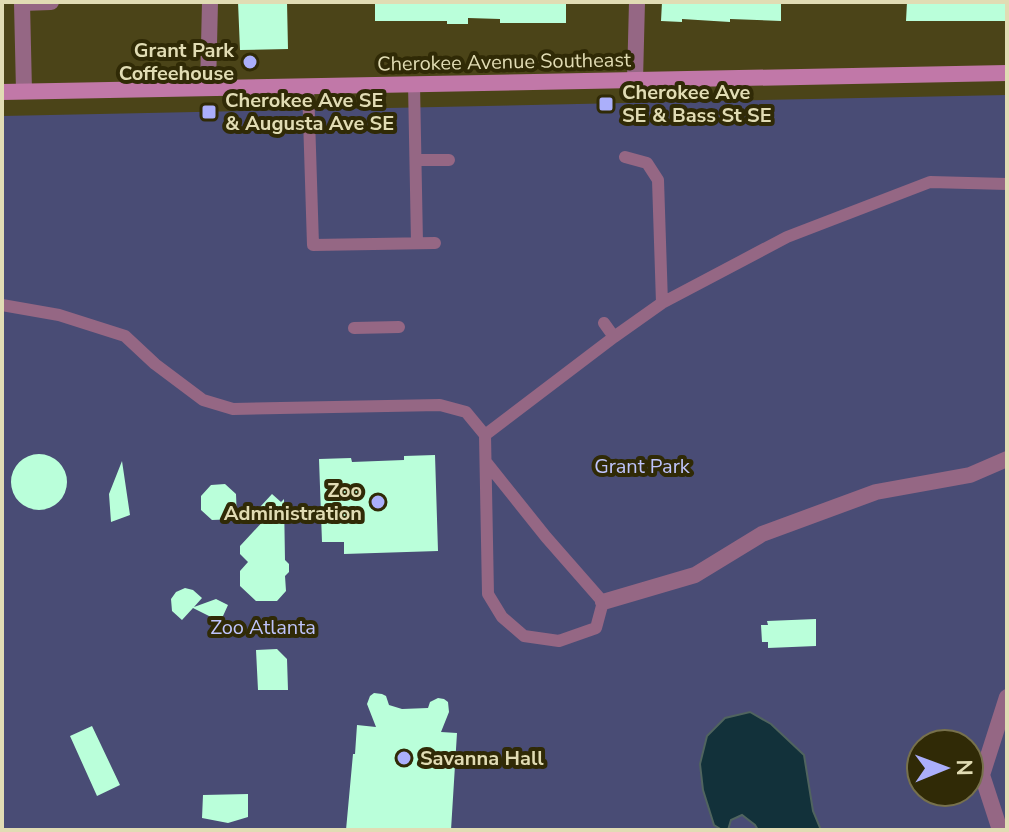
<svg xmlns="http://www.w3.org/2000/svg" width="1009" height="832" viewBox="0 0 1009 832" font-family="'Nunito Sans',sans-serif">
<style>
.green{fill:#494c75;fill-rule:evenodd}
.water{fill:#12313a;stroke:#50645f;stroke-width:2}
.building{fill:#baffda}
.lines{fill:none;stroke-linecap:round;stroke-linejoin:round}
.lane{stroke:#956784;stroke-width:12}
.street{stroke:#956784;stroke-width:16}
.secondary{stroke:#c178a8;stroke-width:16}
.poi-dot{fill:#abaffb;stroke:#302a06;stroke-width:3}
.labels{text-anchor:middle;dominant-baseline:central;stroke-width:8;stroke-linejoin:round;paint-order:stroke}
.poi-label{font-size:20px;font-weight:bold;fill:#e1dcb4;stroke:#302a06;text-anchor:start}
.street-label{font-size:20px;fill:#e1dcb4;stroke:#302a06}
.park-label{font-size:20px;fill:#bfc4fc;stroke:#302a06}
</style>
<rect width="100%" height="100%" fill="#4b4418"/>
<!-- green -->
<path class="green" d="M1007 95V830H2V116ZM921 744H969V792H921Z"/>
<!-- water -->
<path class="water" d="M750 712 771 724 804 755 813 811 821 830H758L755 825 742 815 731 820 728 830H722L714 825 703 790 700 764 707 736 725 718Z"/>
<!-- building -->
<path class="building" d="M238 2H287L288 49 240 50Z
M375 2H566V23H500V19L468 18V24H447V21H375Z
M662 2H781V21L730 19V22L682 19V22L661 21Z
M907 2H1007V21H906Z
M11 482a28 28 0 1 1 56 0a28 28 0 1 1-56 0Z
M435 455 438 551 344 554V542H322L319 459 351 458 352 462 404 460V456Z
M122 461 130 515 111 522 109 494Z
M225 484 236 494 237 519 212 520 201 510V496L211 485Z
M272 494 281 502 284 499 285 560 289 564V572L285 576 286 591 277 601H256L240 586V571L248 562 240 554V546L266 518 249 519Z
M185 588 193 590 202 598 194 607 216 599 228 605 223 616 215 619 193 608 182 620 172 611 171 599 176 592Z
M816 619V646L768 648V642H762L761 625H768L767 621Z
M277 649 287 659 288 690H258L256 650Z
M374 693 382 694 386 696 389 705 402 709 428 708 430 702 438 698 444 699 448 702 449 712 441 732 457 733 451 830H346L353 754H355L357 725 376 727 367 704 370 696Z
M92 726 120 785 97 796 70 736Z
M248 794V817L228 823 202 818 203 795Z"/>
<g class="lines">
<!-- lane -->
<path class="lane" d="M414 84 417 243
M308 86 313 245 435 243
M625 157 647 163 658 180 662 303
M416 160H449
M2 305 59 315 125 336 155 364 203 400 233 409 440 405 466 412 485 435
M604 323 614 337
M354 328 399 327
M486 462 546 537 603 602 596 628 559 641 524 636 502 617 488 594 485 435 614 337 662 303 787 237 930 182 1007 184"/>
<!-- street -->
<path class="street" d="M22 3 24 91
M22 3 51 2
M635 80 637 2
M208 88 210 2
M603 602 695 575 762 534 876 492 970 475 1007 459
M1000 830 982 775 1007 697"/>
<!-- secondary -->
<path class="secondary" d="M2 92 1007 73"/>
</g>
<!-- markers -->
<g class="poi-dot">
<circle cx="250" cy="62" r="8"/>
<rect x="598" y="96" width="16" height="16" rx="4"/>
<rect x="201" y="104" width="16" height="16" rx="4"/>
<circle cx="378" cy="502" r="8"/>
<circle cx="404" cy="758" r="8"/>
</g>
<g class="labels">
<!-- poi labels -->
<g class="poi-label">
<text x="234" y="50" text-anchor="end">Grant Park<tspan x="234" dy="23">Coffeehouse</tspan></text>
<text x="622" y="92">Cherokee Ave<tspan x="622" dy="23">SE &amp; Bass St SE</tspan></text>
<text x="225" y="100">Cherokee Ave SE<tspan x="225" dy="23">&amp; Augusta Ave SE</tspan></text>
<text x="362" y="490" text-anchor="end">Zoo<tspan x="362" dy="23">Administration</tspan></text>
<text x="420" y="758">Savanna Hall</text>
</g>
<!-- street labels -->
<g class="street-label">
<text transform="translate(504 62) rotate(-1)">Cherokee Avenue Southeast</text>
</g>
<!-- park labels -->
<g class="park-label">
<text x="642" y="466">Grant Park</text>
<text x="263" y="627">Zoo Atlanta</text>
</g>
</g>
<!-- border -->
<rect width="1009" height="832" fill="none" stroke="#e1dcb4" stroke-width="8"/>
<!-- north arrow -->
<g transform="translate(945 768) rotate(89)"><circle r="38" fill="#302a06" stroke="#77714c" stroke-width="2"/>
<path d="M0-6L14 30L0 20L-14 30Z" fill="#abaffb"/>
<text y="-12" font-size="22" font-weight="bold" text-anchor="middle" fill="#e1dcb4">N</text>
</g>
</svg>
